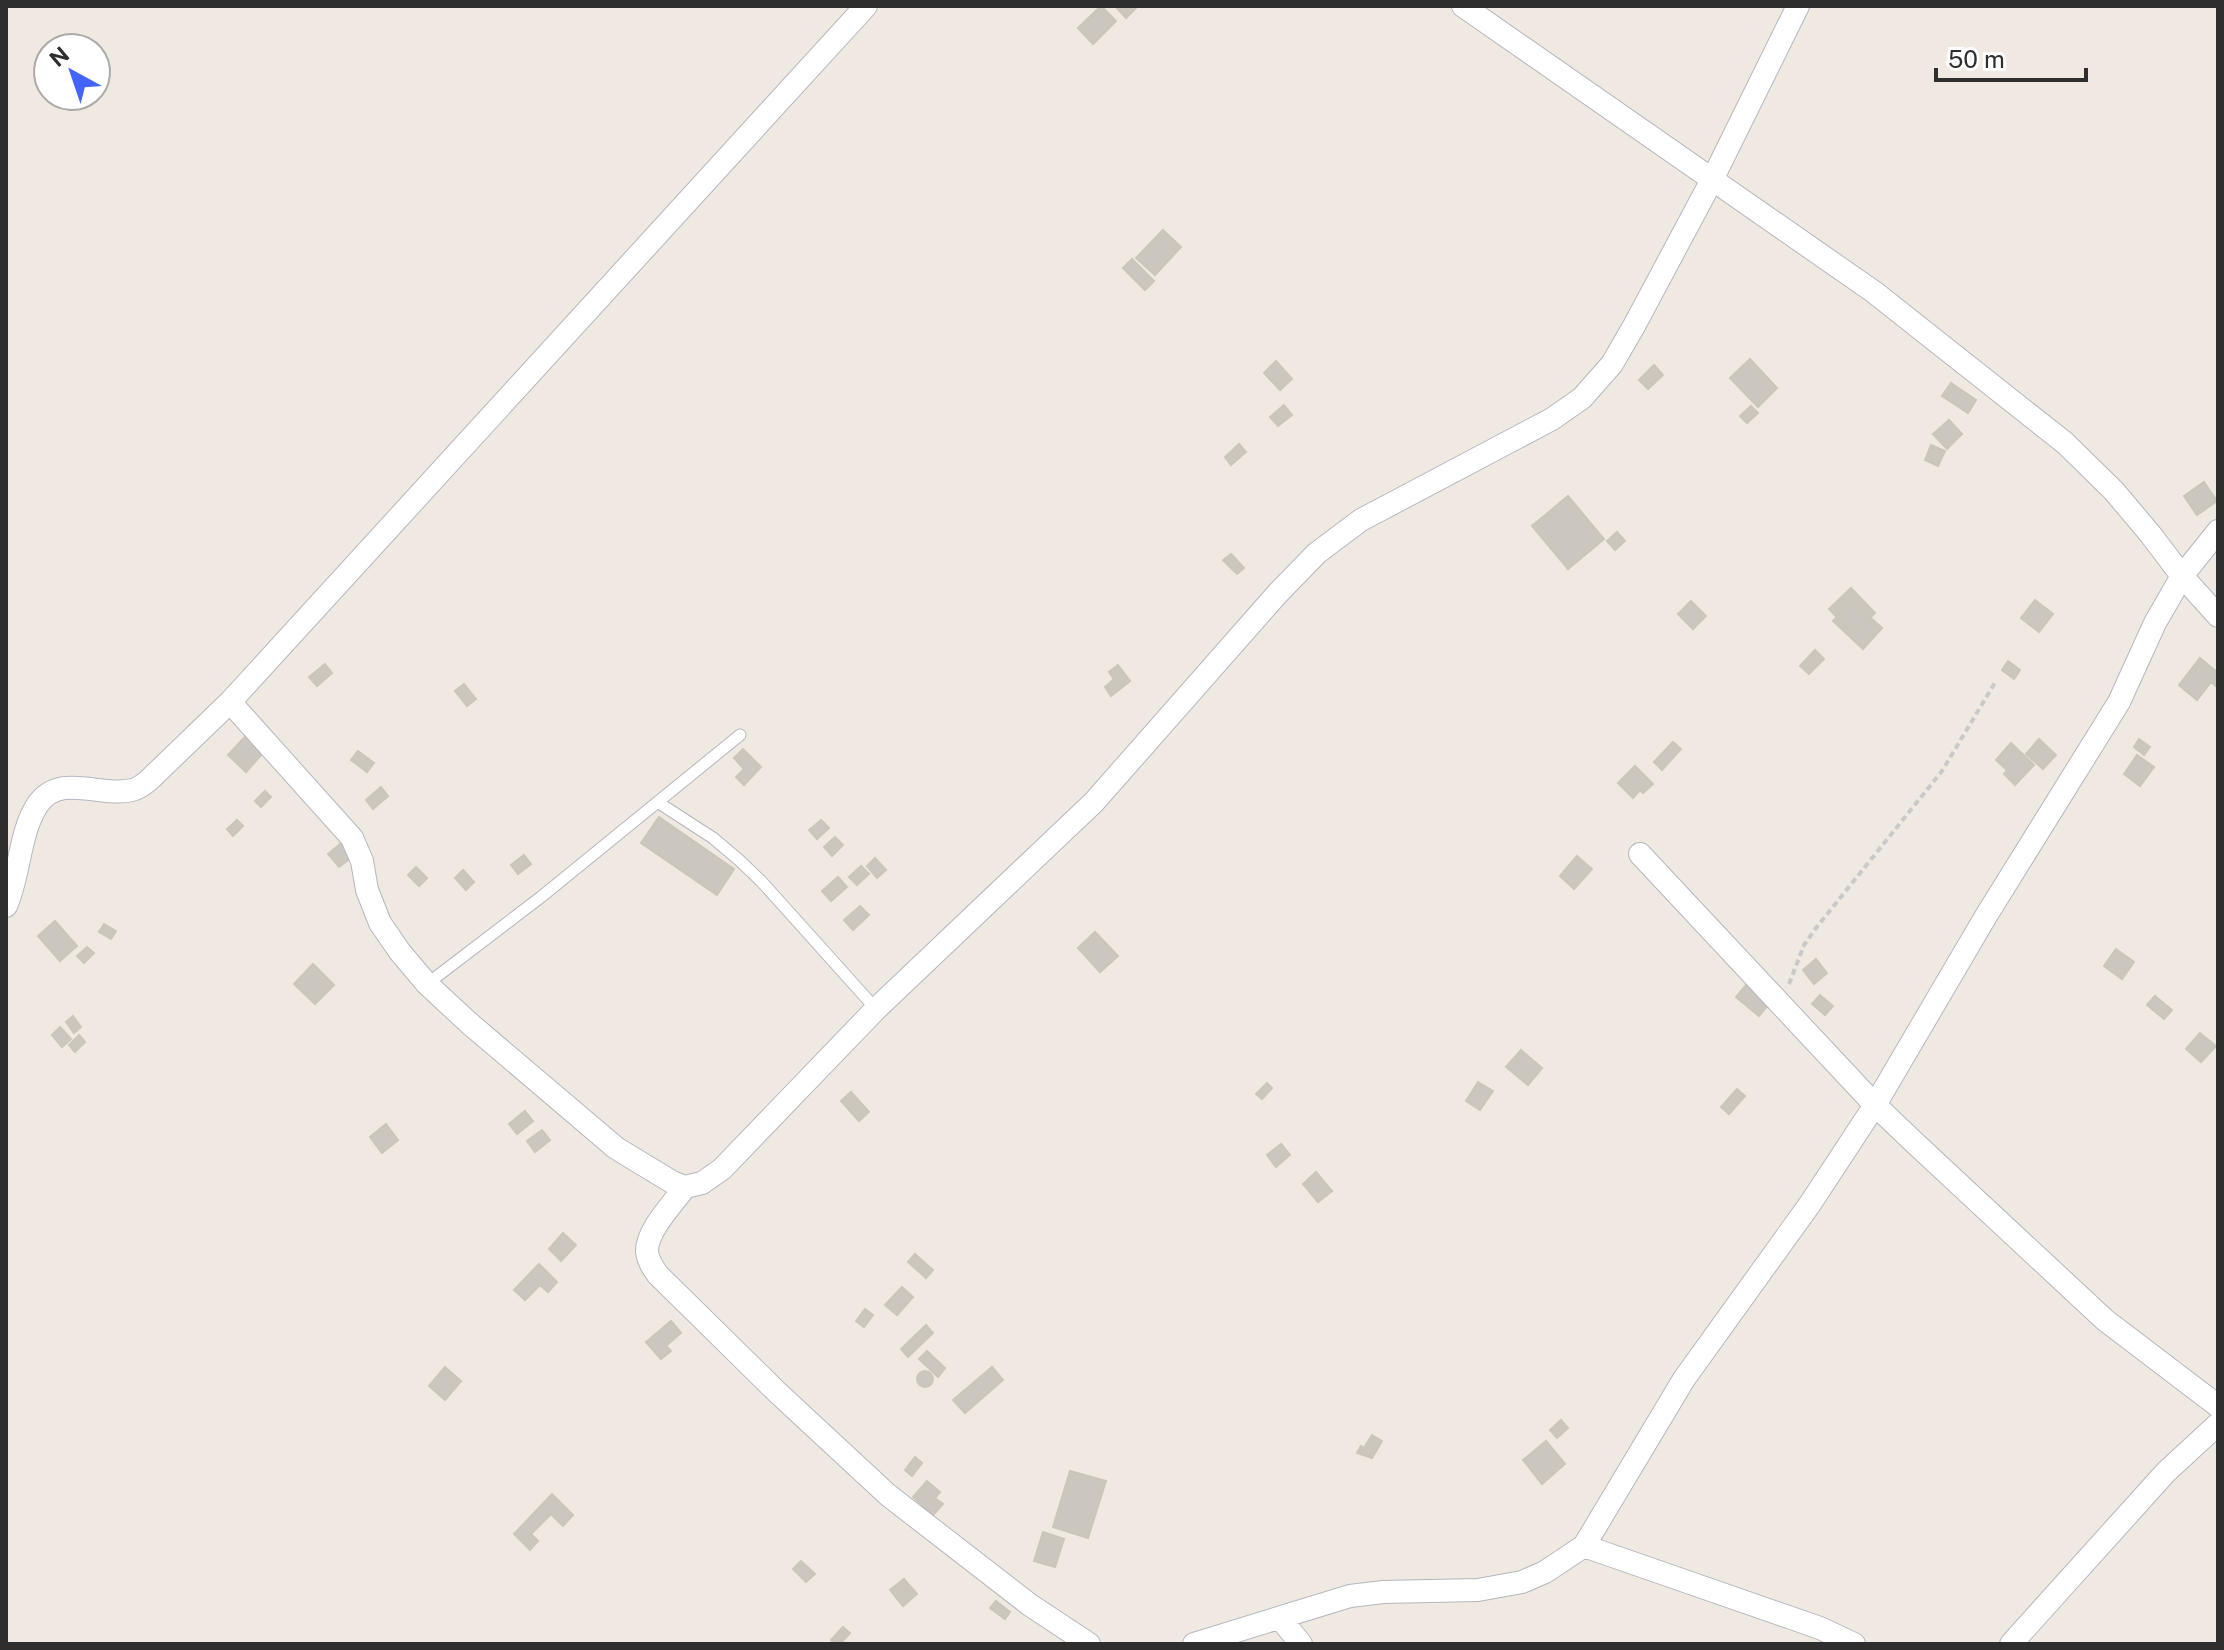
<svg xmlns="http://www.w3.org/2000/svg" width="2224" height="1650" viewBox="0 0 2224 1650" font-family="'Public Sans',sans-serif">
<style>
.building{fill:#cbc7bf;stroke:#cbc5ba;stroke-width:2}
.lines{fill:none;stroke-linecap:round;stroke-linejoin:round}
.lane-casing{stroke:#b4b7c1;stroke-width:13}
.street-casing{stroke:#b4b7c1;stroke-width:24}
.path{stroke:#c9c9c9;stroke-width:4;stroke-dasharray:6 4;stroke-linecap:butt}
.lane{stroke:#fff;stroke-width:11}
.street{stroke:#fff;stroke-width:22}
</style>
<rect width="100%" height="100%" fill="#efe9e1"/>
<!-- building -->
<path class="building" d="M1101 6 1116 21 1093 44 1078 28Z
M1115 6H1134L1136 8 1126 18Z
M1163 230 1181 247 1155 275 1136 258Z
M1132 259 1154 281 1145 290 1123 268Z
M1750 359 1777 388 1758 407 1730 378Z
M1276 361 1292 379 1280 390 1264 373Z
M1654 365 1663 375 1648 389 1639 380Z
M1951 383 1976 400 1968 413 1942 396Z
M1284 405 1292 415 1278 426 1270 417Z
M1751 406 1758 413 1747 423 1740 416Z
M1949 420 1962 434 1947 449 1933 434Z
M1239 444 1246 452 1231 465 1225 457Z
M1931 445 1945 451 1938 466 1925 460Z
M2204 482 2217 501 2197 515 2184 496Z
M1568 496 1604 539 1568 569 1532 526Z
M1617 532 1625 541 1615 550 1607 541Z
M1231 554 1244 568 1237 574 1223 560Z
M1851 588 1875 613 1853 634 1829 609Z
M1851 600 1882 628 1863 649 1833 621Z
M2035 600 2053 614 2039 632 2021 618Z
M1691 601 1706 616 1693 629 1678 614Z
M1815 650 1824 659 1809 674 1800 666Z
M2200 658 2218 673V688L2211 682 2197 700 2179 685Z
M2008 661 2020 670 2014 679 2002 670Z
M325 664 332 673 317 686 309 677Z
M1118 665 1130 681 1111 696 1105 687 1114 679 1109 672Z
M464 684 476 699 467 706 455 691Z
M245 737 263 753 246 772 228 755Z
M2039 739 2056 755 2043 769 2026 754Z
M2139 739 2150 747 2144 755 2134 747Z
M1673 742 1681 749 1662 770 1654 762Z
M2011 743 2034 765 2015 785 2004 774 2007 770 1996 760Z
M743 749 761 767 744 785 736 777 744 769 734 758Z
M358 751 374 763 367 772 351 760Z
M2137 755 2154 767 2140 786 2124 774Z
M1635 766 1653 784 1643 793 1640 790 1633 798 1618 783Z
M381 787 388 796 373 809 366 800Z
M265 791 271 797 261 807 255 801Z
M659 817 734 869 717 895 641 843Z
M237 820 243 826 233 836 227 829Z
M821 820 829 828 817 839 809 830Z
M835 837 843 845 832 856 824 847Z
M344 841 355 855 339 867 328 854Z
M524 855 531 864 518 874 511 865Z
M1577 856 1592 869 1574 889 1560 876Z
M875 858 886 870 877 878 867 866Z
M861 866 869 874 857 885 849 877Z
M416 867 427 878 419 886 408 875Z
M463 870 474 882 466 890 455 878Z
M838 877 847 887 831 901 822 891Z
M860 906 869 915 853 930 844 920Z
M55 921 77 946 60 961 38 936Z
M104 924 116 931 111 939 99 932Z
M1095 932 1118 956 1100 972 1078 948Z
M87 947 94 953 84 963 77 956Z
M2116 949 2134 962 2122 979 2104 966Z
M1816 959 1827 973 1814 984 1803 970Z
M313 964 334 985 315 1004 294 984Z
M1746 985 1769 1004 1759 1016 1736 997Z
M1820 995 1833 1006 1825 1015 1812 1004Z
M2155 996 2172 1010 2164 1019 2147 1005Z
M73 1016 81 1027 74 1033 66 1022Z
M60 1027 71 1039 62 1047 52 1035Z
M2200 1033 2216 1046 2201 1062 2186 1049Z
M79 1035 85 1042 75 1052 69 1045Z
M1521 1050 1542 1068 1528 1085 1506 1067Z
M1478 1082 1493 1091 1480 1110 1466 1101Z
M1267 1083 1272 1088 1262 1099 1256 1094Z
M1737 1089 1745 1096 1729 1114 1721 1107Z
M851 1092 869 1112 859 1121 841 1101Z
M525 1111 533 1121 517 1134 509 1124Z
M386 1124 398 1140 382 1153 370 1137Z
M542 1130 550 1140 535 1152 527 1141Z
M1281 1144 1290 1155 1276 1167 1267 1155Z
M1316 1172 1332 1191 1318 1202 1303 1184Z
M563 1233 576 1245 561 1261 549 1249Z
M915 1254 933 1270 926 1278 908 1262Z
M539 1264 557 1282 548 1292 540 1285 525 1300 514 1290Z
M902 1287 913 1297 897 1315 885 1305Z
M865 1309 873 1315 864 1327 856 1321Z
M671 1321 681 1333 666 1346 671 1351 661 1359 646 1342Z
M926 1325 933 1333 908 1357 901 1349Z
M927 1351 945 1368 938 1377 919 1359Z
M445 1367 461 1381 445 1400 429 1386Z
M992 1367 1003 1380 965 1413 953 1400Z
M917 1379a8 8 0 1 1 16 0a8 8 0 1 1-16 0Z
M1561 1420 1568 1428 1557 1438 1550 1430Z
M1372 1435 1382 1441 1372 1458 1357 1453 1361 1446 1364 1448Z
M1546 1441 1565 1464 1542 1484 1523 1460Z
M915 1457 922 1463 912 1476 905 1470Z
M1070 1471 1106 1481 1088 1538 1053 1527Z
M927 1481 940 1492 935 1498 943 1504 933 1515 913 1497Z
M552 1494 573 1515 563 1526 551 1514 531 1534 538 1541 530 1550 514 1534Z
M1043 1532 1064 1539 1055 1567 1034 1561Z
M801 1561 815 1574 806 1582 793 1569Z
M904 1579 917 1594 903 1606 890 1590Z
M996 1601 1010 1612 1005 1619 990 1608Z
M843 1627 850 1633 840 1644H835L831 1640Z"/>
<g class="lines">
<!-- lane casing -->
<g class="lane-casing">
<path id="lane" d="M659 803 713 838 739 860 761 881 876 1009
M427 984 541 897 740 735"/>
</g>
<!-- street casing -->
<g class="street-casing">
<path id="street" d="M1463 6 1874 292 2065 443 2114 491 2151 535 2182 576 2218 616
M230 702 352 838 362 861 367 890 380 923 400 952 427 984 469 1023 616 1148 672 1182 685 1187 702 1183 722 1169 876 1009 1094 802 1278 593 1317 553 1361 520 1552 419 1582 398 1612 364 1634 326 1713 178 1798 6
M1640 854 1875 1105 1917 1145 2105 1320 2218 1406
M6 906C20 875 19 832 38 804 61 772 101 798 132 790 138 789 143 785 148 781L230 702 866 6
M685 1187C673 1204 646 1231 647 1252 648 1261 653 1268 658 1275L778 1393 888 1495 1030 1605 1089 1644
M1584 1546 1820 1628 1854 1644
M1280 1618 1301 1644
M1194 1644 1350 1596 1383 1592 1478 1590 1522 1582 1545 1572 1584 1546 1684 1379 1810 1204 1875 1105 1986 916 2119 702 2155 623 2182 576 2218 531
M2011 1644 2166 1472 2218 1424"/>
</g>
<!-- path -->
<path class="path" d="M1789 984 1804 945 1816 928 1942 771 1996 681"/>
<!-- lane -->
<use href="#lane" class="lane"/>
<!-- street -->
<use href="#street" class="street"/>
</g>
<!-- border -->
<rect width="2224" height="1650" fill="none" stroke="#2e2e2e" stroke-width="16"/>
<!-- north arrow -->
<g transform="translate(72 72) rotate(320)"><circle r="38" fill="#ffffff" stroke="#ababab" stroke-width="2"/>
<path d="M0-6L14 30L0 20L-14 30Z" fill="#4264fb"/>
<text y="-12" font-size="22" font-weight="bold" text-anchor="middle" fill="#2e2e2e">N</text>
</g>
<!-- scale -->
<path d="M1936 68v12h150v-12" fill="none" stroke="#2e2e2e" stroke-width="4"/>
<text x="1948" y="68" font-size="24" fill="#2e2e2e" stroke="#ffffff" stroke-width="6" paint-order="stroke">50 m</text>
</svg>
